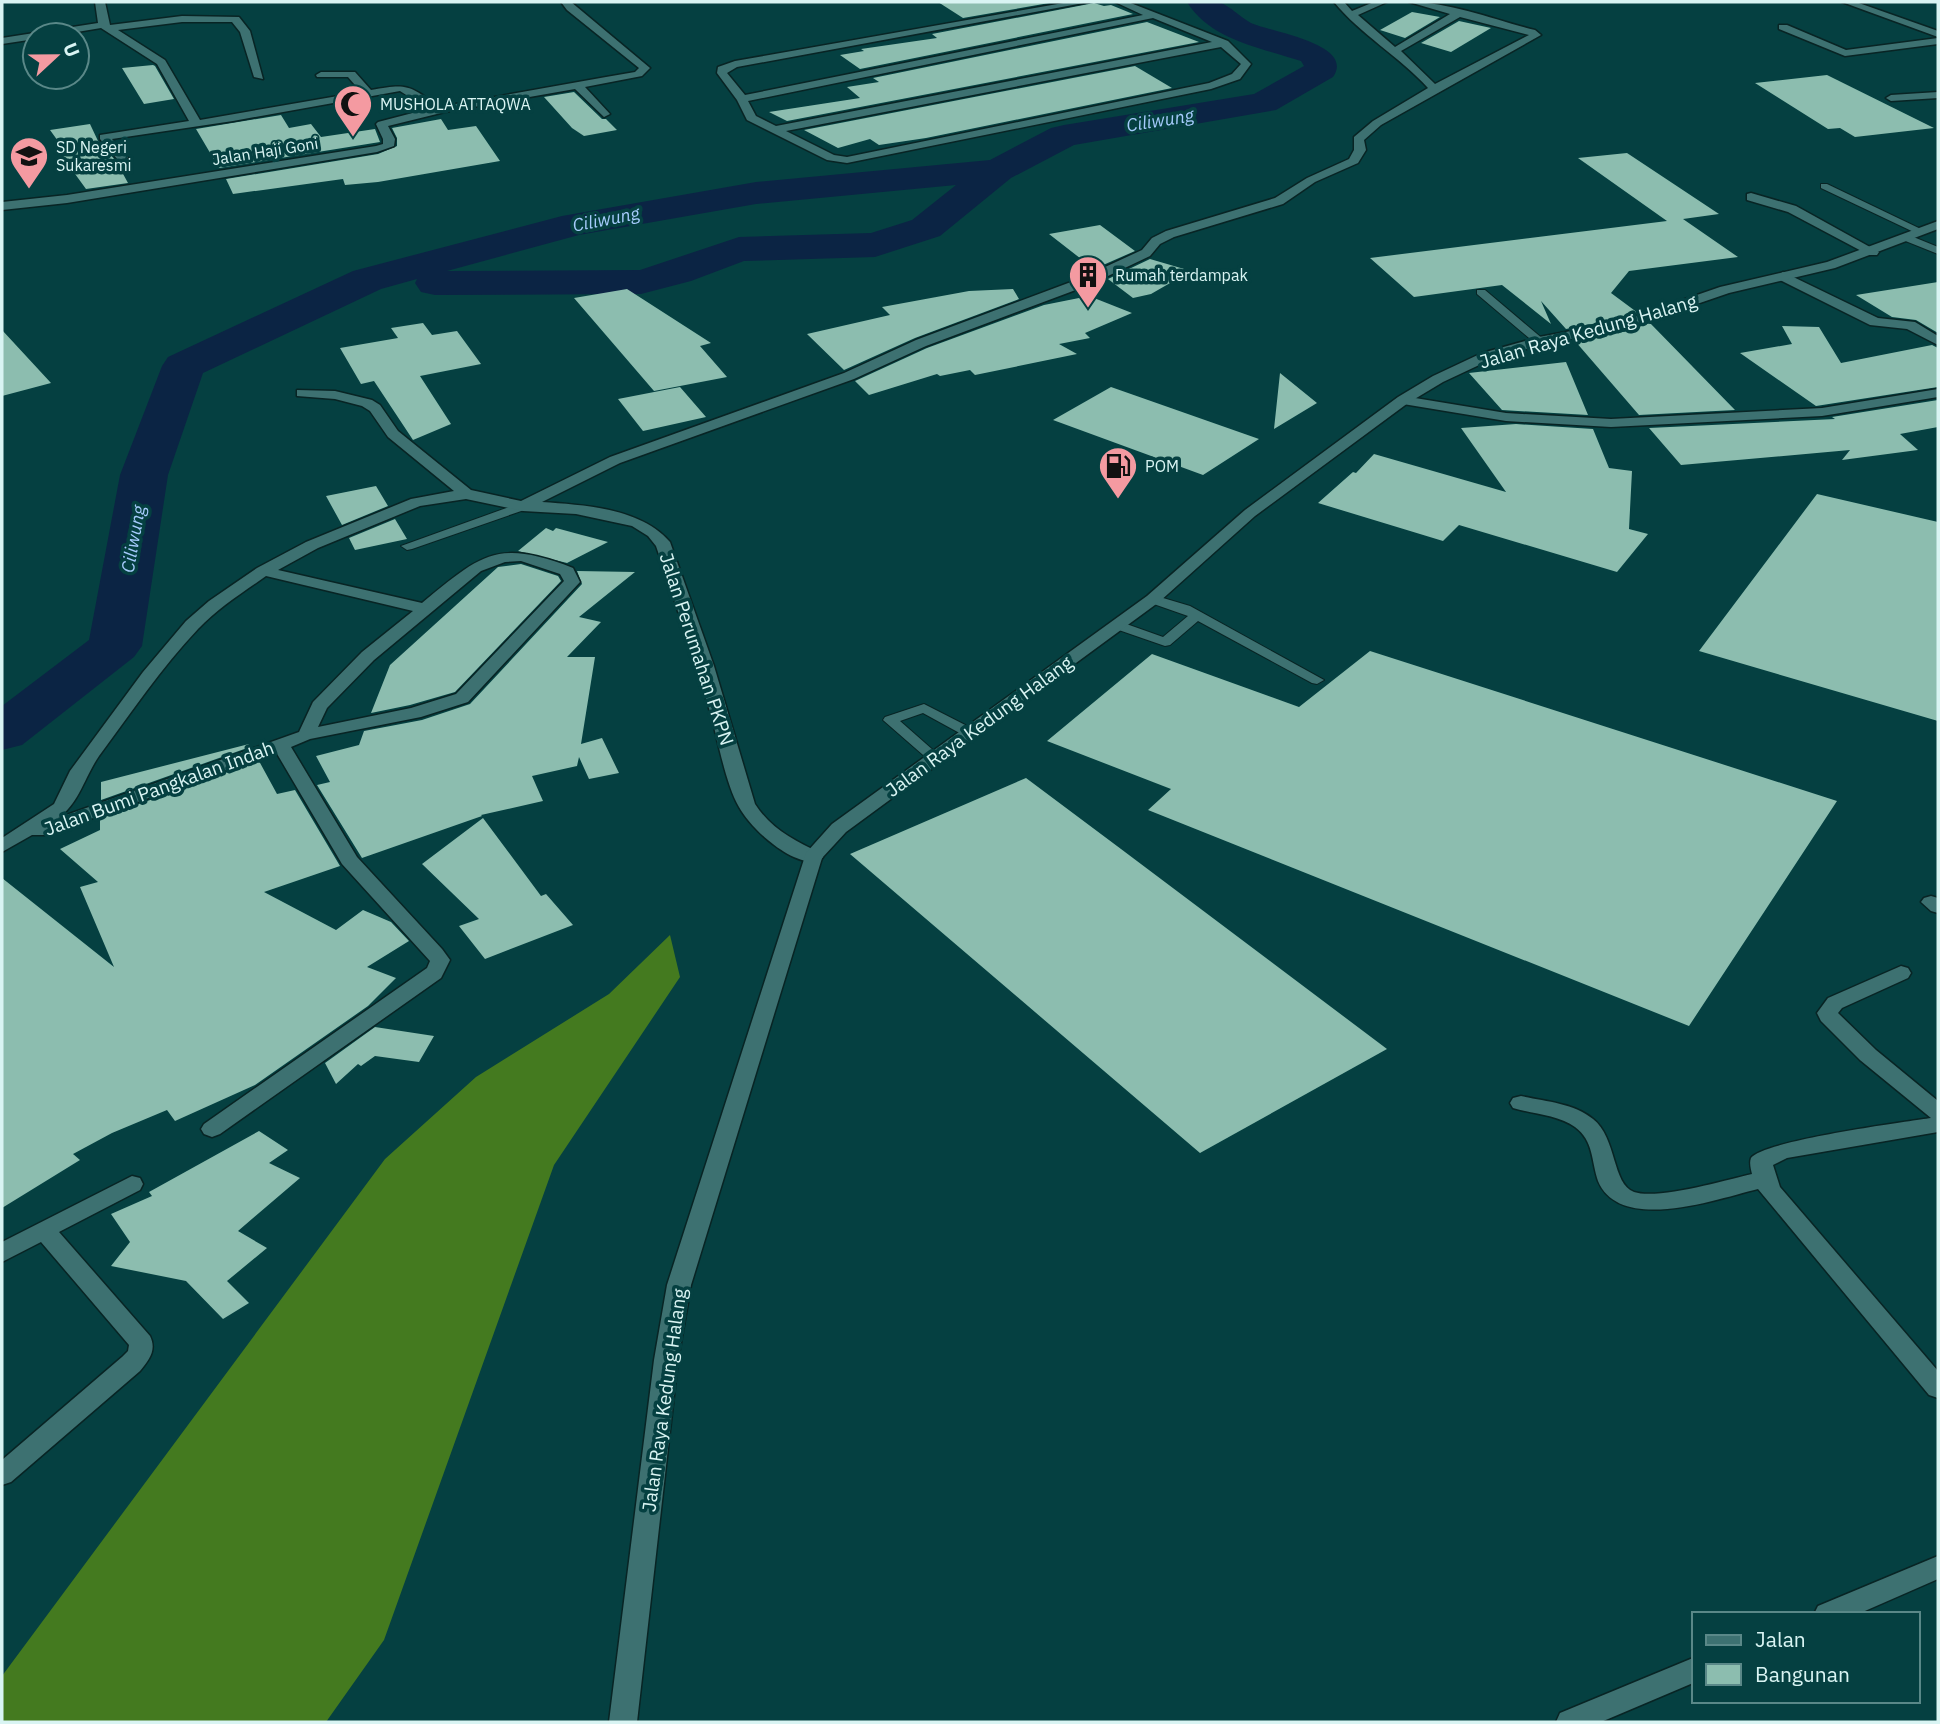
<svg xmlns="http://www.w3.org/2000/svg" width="1940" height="1724" viewBox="0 0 1940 1724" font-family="'IBM Plex Sans',sans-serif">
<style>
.forest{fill:#447a1f}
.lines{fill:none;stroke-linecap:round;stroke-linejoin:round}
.river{fill:#0b2444;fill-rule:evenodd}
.building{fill:#8cbdaf}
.service-casing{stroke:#082424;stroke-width:2}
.minor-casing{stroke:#082424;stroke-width:3}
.secondary-casing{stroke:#082424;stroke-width:3}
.service{fill:#3d7171;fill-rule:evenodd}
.minor{fill:#3d7171;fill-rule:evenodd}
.secondary{fill:#3d7171;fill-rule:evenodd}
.labels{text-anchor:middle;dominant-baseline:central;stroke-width:7;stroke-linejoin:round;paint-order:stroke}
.far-poi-label{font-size:16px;fill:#d9f4f3;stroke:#054041;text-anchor:start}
.far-street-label{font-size:16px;fill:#d9f4f3;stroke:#054041}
.far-water-label{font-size:18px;font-style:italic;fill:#a6cbfc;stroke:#054041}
.street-label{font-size:19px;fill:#d9f4f3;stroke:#054041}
</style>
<rect width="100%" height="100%" fill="#054041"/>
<!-- forest -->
<path class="forest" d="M670 935 680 977 554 1165 384 1640 326 1722H2V1676L385 1159 476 1077 609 994Z"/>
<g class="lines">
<!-- river -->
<path class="river" d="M1187 2C1195 2 1211 0 1219 2 1230 6 1240 17 1251 23 1271 32 1356 44 1333 77L1276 110 1074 145 1011 178 940 236 875 257 744 261 691 281 641 294 435 295 421 292 415 283 417 279 381 289 203 373 168 475 142 646 134 657 22 745 2 750V706L89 640 120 475 162 366 168 357 353 271 562 216 756 182 990 160 1051 128 1064 125 1254 94 1304 66 1301 61C1262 48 1210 40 1187 2ZM956 185 912 220 871 233 739 237 640 270 447 271 579 235 756 204Z"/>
</g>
<!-- building -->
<path class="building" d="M938 2H1055L963 18Z
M1094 3 1104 6 1111 5 1133 14 860 69 840 55 864 51 861 49 937 38 932 34Z
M1412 12 1440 17 1405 38 1380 30Z
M1459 21 1491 28 1451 52 1421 43Z
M1147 22 1199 42 787 121 769 112 860 98 847 87 879 82 873 78Z
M153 65 155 66 174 99 144 104 122 68Z
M1135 66 1172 88 926 138 879 145 870 139 838 148 804 130Z
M1827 75 1934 128 1855 137 1840 128 1828 129 1755 83Z
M574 92 602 119H606L617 130 584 136 572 128 544 97Z
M281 115 289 128 311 124 321 137 375 129 380 142 219 168 196 129Z
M441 119 448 130 476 126 500 161 378 182 345 185 343 179 233 194 226 179 378 154 397 146V138L392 128Z
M90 124 98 141 116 161 128 183 86 189 62 156 68 155 50 130Z
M1627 153 1719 214 1683 219 1738 257 1629 271 1611 293 1638 313 1618 319 1566 329 1541 301 1551 324 1502 285 1414 297 1370 258 1667 221 1578 158Z
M1100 225 1135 251 1094 269 1049 234Z
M1150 259 1191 271 1151 294 1133 298 1108 279Z
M1938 282V333L1916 320 1892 317 1856 295Z
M627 289 711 343 700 346 727 377 654 391 574 298Z
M1013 289 1019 299 915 338 844 370 807 334 890 315 882 307 969 291Z
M1089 296 1132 313 1085 333 1090 338 1059 344 1077 354 975 375 970 370 940 376 937 374 869 395 855 381 927 348 1044 305Z
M423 323 432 335 457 331 481 364 420 376 451 424 413 440 374 381 361 384 340 348 398 338 391 328Z
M1650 323 1735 410 1639 415 1575 341 1628 331Z
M1782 326 1819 327 1841 363 1932 345 1938 348V387L1816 406 1740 353 1792 344Z
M2 330 51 383 2 396Z
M1566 362 1588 415 1502 410 1469 373Z
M1280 373 1317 403 1274 429Z
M680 387 706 417 643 431 618 399Z
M1111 387 1259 439 1203 475 1053 420Z
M1938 400V427L1900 434 1918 450 1842 460 1850 450 1681 465 1649 428 1835 419 1832 417Z
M1516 424 1593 429 1609 468 1632 471 1629 529 1648 534 1617 572 1459 525 1443 541 1318 503 1353 472 1356 473 1374 454 1506 492 1461 428Z
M376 486 388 506 342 525 326 496Z
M1817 494 1938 522V721L1699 651Z
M395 519 407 539 355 550 349 538Z
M546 528 553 531 556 528 608 542 567 563 518 551Z
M521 564 558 576 561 581 455 692 410 705 371 713 390 665 498 567Z
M577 571 635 572 579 617 601 622 567 657H595L581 744 602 738 619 773 589 779 579 757 577 766 532 776 543 801 481 815 482 816 362 858 317 785 330 782 316 756 359 745 364 731 422 720 470 704 582 584Z
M1370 651 1837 801 1689 1026 1148 810 1171 789 1047 741 1152 654 1299 707Z
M249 744 250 747 101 800V782Z
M259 761 277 794 295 790 340 866 264 892 336 930 363 910 391 922 409 941 367 967 396 978 368 1006 255 1085 175 1121 167 1110 112 1133 73 1154 80 1160 2 1208V878L114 967 80 887 98 882 60 849 100 830V818Z
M1026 778 1121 849 1387 1049 1200 1153 850 854Z
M483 818 541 896 546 894 573 925 485 959 459 926 479 919 422 864Z
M375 1027 434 1036 419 1062 375 1056 361 1066 358 1064 336 1084 325 1063Z
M259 1131 288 1150 269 1163 300 1178 238 1231 267 1248 227 1281 249 1303 223 1319 186 1281 111 1266 130 1242 111 1214 152 1196 149 1192Z"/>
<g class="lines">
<!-- service casing -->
<g class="service-casing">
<path id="service" d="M1821 184H1827L1927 232 1918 234 1821 188Z
M1903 236H1911L1938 247V254L1903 240Z
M1477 290H1485L1543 339V343H1535L1477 294Z
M523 502 529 506 527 509 412 549 407 550 401 546Z
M1153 595 1190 606 1324 680 1317 684 1312 683 1198 621 1170 645 1165 646 1113 628 1111 625 1118 621 1163 637 1188 616 1148 602 1146 599Z
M924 704 975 730 977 733 970 737 965 736 923 713 900 721 942 758 935 762 930 761 883 720 885 717Z"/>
</g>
<!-- minor casing -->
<g class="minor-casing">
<path id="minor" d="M95 2H105L110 25 182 16 239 17 250 31 263 79 254 77 240 32 232 22H182L118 30 165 60 200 120 361 92 348 77H317L316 75 321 72H355L371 90C408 83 409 85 439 107L606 77 635 72 639 68 567 10 561 2H571L650 68 642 76 585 87 610 114 604 117 575 89 445 112 388 126 395 139 394 146 377 152 67 203 2 210V202L67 195 376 146 383 144V139L376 124 378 122 428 109 400 91 233 121 112 139 128 158 118 160 100 139V135L189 121 157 64 101 28 59 35H35V39L2 44V38L98 23Z
M1069 2H1089L737 67 727 73 745 95 1143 15 1115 2H1128L1228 41 1251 64 1240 79 1211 89 847 163 827 160 747 120 737 100 717 73 718 67 735 61ZM1153 18 1212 42 776 126 756 116 748 101ZM1221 47 1241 64 1232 74 1209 83 847 157 834 155 786 131Z
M1334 2H1344L1352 11 1374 2H1387L1358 15 1395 47 1450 14 1409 2C1451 2 1494 20 1535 30L1541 35 1381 125 1364 140 1366 150 1358 163 1315 182 1283 204 1174 237 1160 244 1150 256 1089 285 926 346 854 379 620 463 542 502C584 505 641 508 670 542L714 666 755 804C771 829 794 840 820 853L823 857 820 861C793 868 751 829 739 807 726 785 718 741 711 715 694 658 675 602 656 546L648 536 632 526 576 514 523 511 466 499 420 506 318 548 278 570 422 603C481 555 496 538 573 568L580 582 468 702 421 717 310 739 291 747 357 857 442 949 450 960 441 978 220 1134 212 1137 204 1134 201 1129 204 1124 427 968 430 961 342 864 276 752 46 835H32L2 852V838L54 804 70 771 143 672 186 621 209 601 257 568 306 542 411 499 454 491 388 437 370 411 362 406 335 399 297 396V390L335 391 372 400 380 405 398 431 471 490 521 501 610 457 844 373 916 340 1079 279 1142 250 1152 238 1166 231 1275 198 1307 178 1349 159 1354 150V137L1373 121 1428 88C1399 56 1361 35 1334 2ZM1460 17 1529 35 1435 84 1401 51ZM521 561 560 574 564 581 456 694 411 708 318 727 327 708 374 660 481 571 505 562ZM266 576 413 611 362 652 313 702 299 732 58 818C79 804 85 776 99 756 131 713 161 668 198 629 218 608 242 593 266 576Z
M1842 2H1856L1938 31V37Z
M1779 25H1787L1846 50 1938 38V44L1845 56 1779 29Z
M1938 92V98L1891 101 1886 98 1891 95Z
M1751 193 1796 206 1879 252 1877 255H1869L1788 212 1747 200V194Z
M1783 272 1878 318 1915 322 1938 336V345L1907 329 1870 325 1778 279 1777 276Z
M1938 389V397L1822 416 1611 427 1506 421 1403 404 1396 400 1403 396 1506 413 1611 419 1822 408Z
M1931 896 1938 898V913L1931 911 1921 902 1924 898Z
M1901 966 1908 968 1911 973 1908 978 1842 1008 1838 1013 1876 1050 1938 1101V1132L1787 1158 1773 1165 1780 1187 1938 1371V1398L1929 1395 1758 1189C1717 1199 1620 1234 1598 1181 1591 1161 1594 1141 1575 1127 1558 1115 1533 1114 1513 1108L1510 1103 1513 1098 1521 1096C1544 1101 1574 1103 1593 1119 1617 1138 1612 1184 1634 1192 1658 1200 1726 1180 1752 1174 1751 1169 1749 1163 1751 1158 1762 1141 1904 1122 1931 1118L1860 1060 1821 1021 1817 1013 1828 998Z
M132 1176 140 1178 143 1184 140 1190 59 1232 150 1336C157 1350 149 1360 140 1371L11 1482 2 1485V1460L122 1357 128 1351 129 1345 41 1242 2 1262V1242Z
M1938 1556V1579L1858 1614H1814L1818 1606Z
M1693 1658V1683L1601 1722H1556L1560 1713Z"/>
</g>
<!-- secondary casing -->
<g class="secondary-casing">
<path id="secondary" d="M1938 221V229L1835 268 1729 293 1627 328 1541 345 1492 359 1443 382 1408 403 1255 516 1159 602 846 832 822 858 691 1285 678 1360 637 1722H609L654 1360 667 1285 806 853 832 824 1147 596 1245 510 1398 397 1433 376 1482 353 1539 337 1619 322 1720 287 1827 262Z"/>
</g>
<!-- service -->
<use href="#service" class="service"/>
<!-- minor -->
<use href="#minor" class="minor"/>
<!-- secondary -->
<use href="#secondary" class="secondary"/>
</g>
<!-- icons -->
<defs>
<g id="mosque-pin" transform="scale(2.0125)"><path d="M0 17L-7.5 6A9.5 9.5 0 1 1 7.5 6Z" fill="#f49aa1" stroke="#054041"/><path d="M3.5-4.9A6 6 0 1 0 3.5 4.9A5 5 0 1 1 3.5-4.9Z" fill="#111"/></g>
<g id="school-pin" transform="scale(2.0125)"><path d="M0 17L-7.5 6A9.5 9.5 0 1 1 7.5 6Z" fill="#f49aa1" stroke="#054041"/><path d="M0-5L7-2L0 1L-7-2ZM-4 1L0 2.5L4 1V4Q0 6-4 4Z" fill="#111"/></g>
<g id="building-pin" transform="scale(2.0125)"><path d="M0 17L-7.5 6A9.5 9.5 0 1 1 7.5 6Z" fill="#f49aa1" stroke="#054041"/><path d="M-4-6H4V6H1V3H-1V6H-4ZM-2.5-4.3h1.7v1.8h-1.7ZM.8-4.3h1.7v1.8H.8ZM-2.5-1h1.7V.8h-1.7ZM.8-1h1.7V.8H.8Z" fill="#111"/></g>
<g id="fuel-pin" transform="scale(2.0125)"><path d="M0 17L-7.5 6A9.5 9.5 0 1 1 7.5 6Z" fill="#f49aa1" stroke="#054041"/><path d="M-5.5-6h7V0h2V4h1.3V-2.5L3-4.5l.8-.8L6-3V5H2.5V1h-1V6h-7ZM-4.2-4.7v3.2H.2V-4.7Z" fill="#111"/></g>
</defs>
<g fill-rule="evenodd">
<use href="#mosque-pin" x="353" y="104"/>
<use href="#school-pin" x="29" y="156"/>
<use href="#building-pin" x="1088" y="275"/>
<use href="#fuel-pin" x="1118" y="466"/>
</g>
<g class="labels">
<!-- far-poi labels -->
<g class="far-poi-label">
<text x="380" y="104">MUSHOLA ATTAQWA</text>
<text x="56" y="147">SD Negeri<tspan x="56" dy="18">Sukaresmi</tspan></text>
<text x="1115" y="275">Rumah terdampak</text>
<text x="1145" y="466">POM</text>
</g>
<!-- far-street labels -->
<g class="far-street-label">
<text transform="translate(265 151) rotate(-9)">Jalan Haji Goni</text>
</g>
<!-- far-water labels -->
<g class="far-water-label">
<text transform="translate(1160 120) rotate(-9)">Ciliwung</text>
<text transform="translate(606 219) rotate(-11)">Ciliwung</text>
<text transform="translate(133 539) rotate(-80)">Ciliwung</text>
</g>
<!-- street labels -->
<g class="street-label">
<text transform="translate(1588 331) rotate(-16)">Jalan Raya Kedung Halang</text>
<text transform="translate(697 649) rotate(72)">Jalan Perumahan PKPN</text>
<text transform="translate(979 726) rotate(-36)">Jalan Raya Kedung Halang</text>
<text transform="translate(159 788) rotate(-20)">Jalan Bumi Pangkalan Indah</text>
<text transform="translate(664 1400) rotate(-82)">Jalan Raya Kedung Halang</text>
</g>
</g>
<!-- border -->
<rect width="1940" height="1724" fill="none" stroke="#d9f4f3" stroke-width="7"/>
<!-- legend -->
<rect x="1692" y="1612" width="228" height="91" fill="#054041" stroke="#5a8888" stroke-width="2"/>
<rect x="1706" y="1635" width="35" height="10" fill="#3d7171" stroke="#5a8888" stroke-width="2"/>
<text x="1755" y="1647" font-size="21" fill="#d9f4f3">Jalan</text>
<rect x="1706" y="1664" width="35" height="21" fill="#8cbdaf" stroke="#5a8888" stroke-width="2"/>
<text x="1755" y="1682" font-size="21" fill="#d9f4f3">Bangunan</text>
<!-- north arrow -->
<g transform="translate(56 56) rotate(68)"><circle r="33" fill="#054041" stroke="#5a8888" stroke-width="2"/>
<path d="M0-5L12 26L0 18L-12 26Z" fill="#f49aa1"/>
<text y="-10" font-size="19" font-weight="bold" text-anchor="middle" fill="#d9f4f3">U</text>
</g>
</svg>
